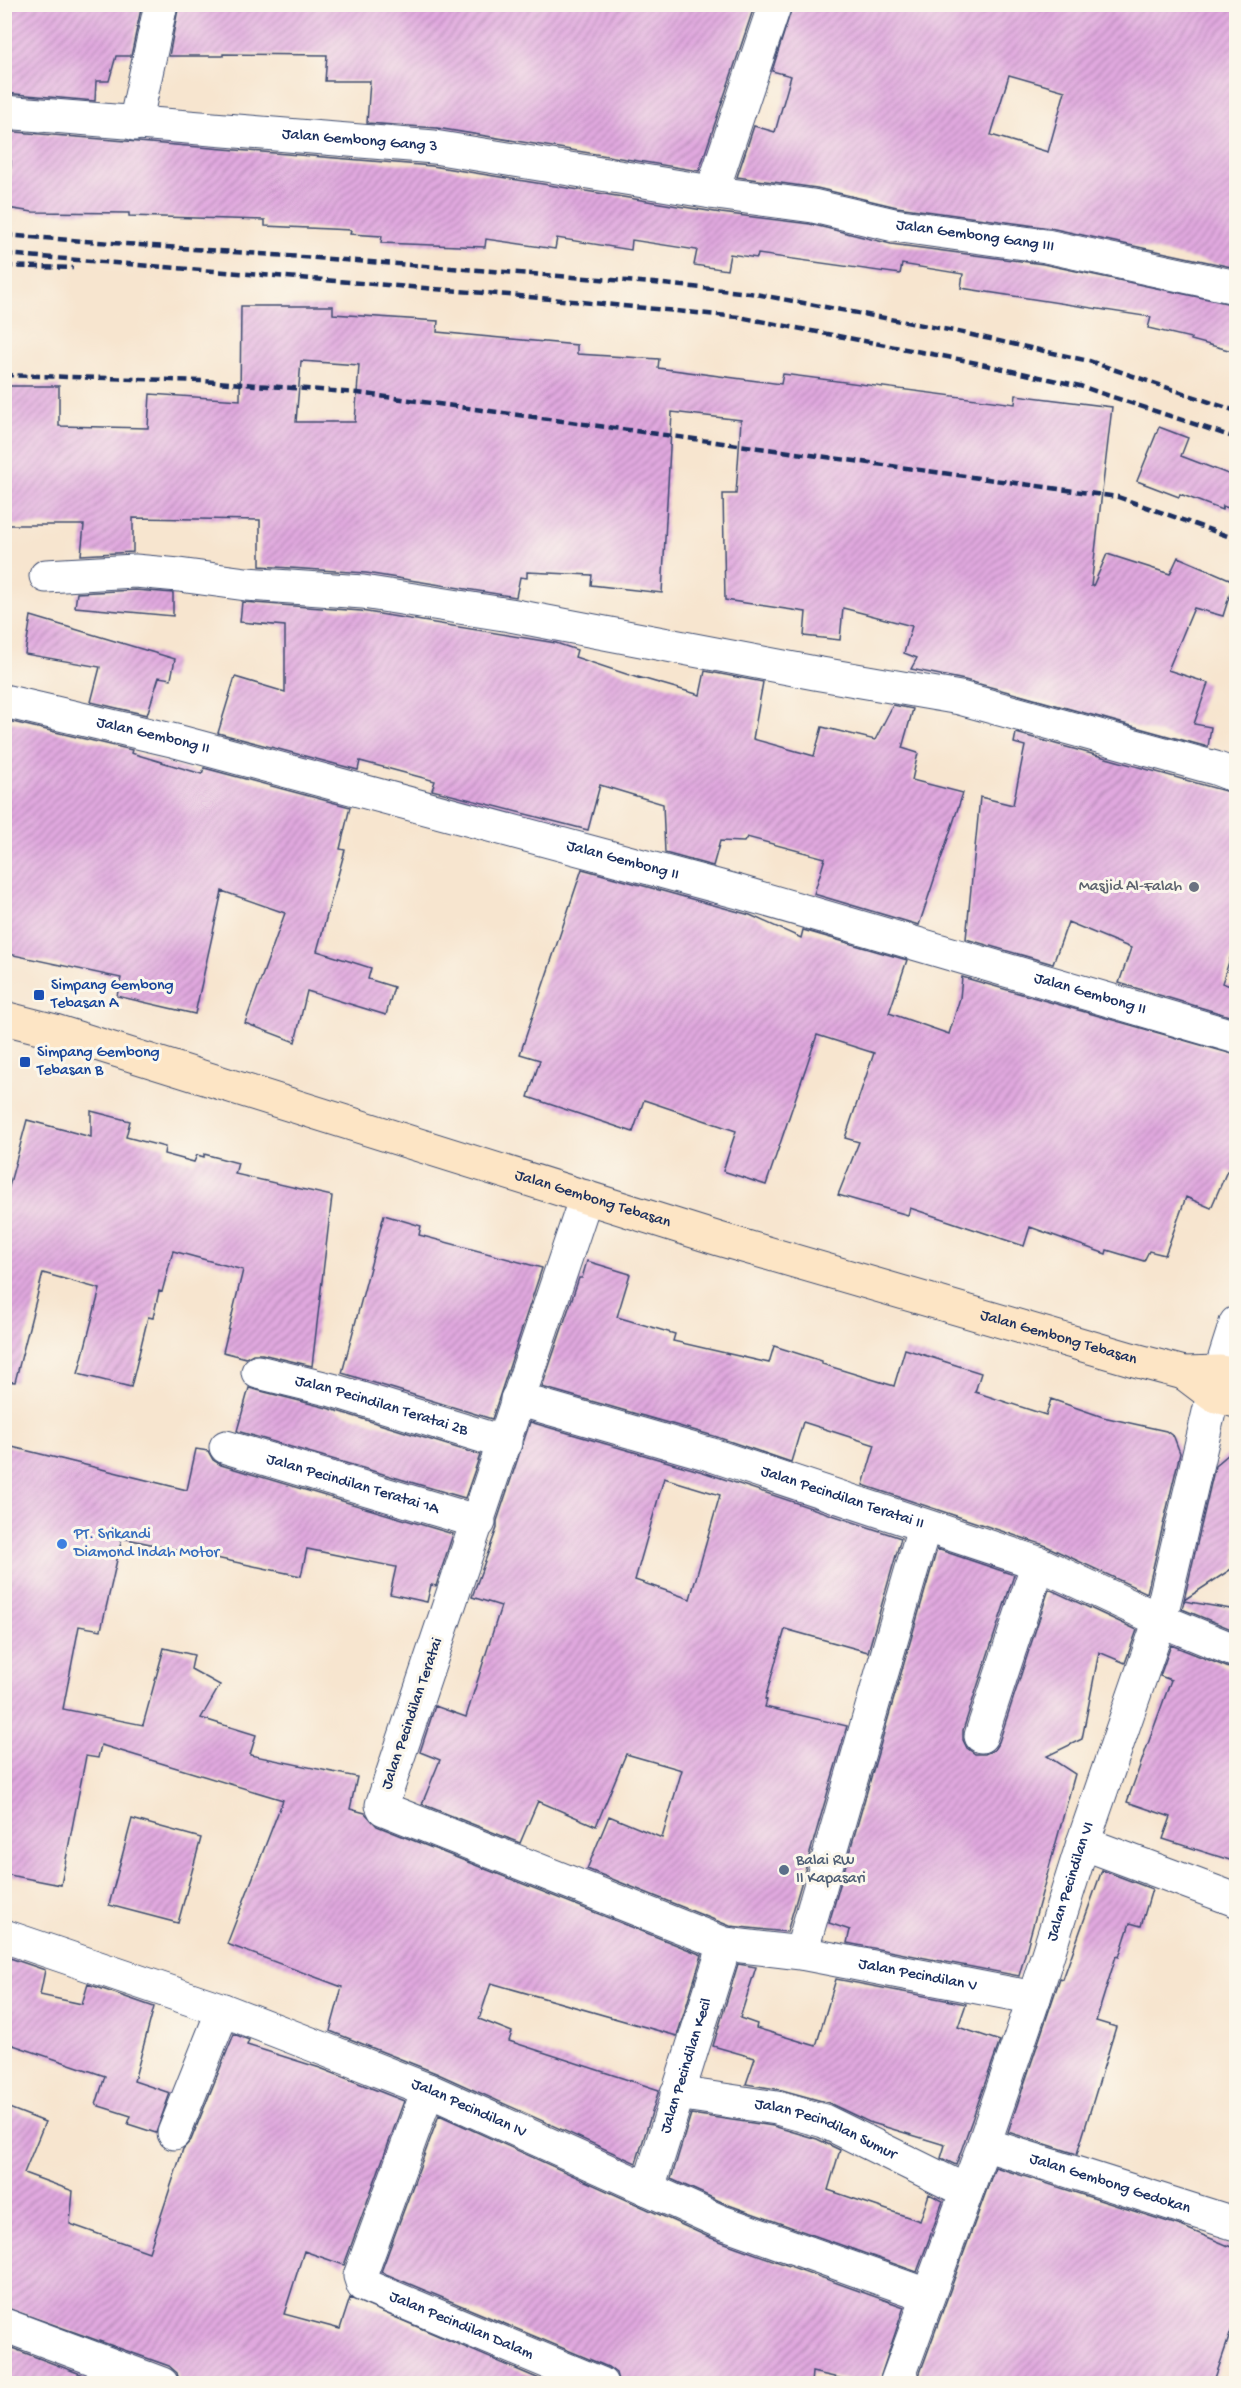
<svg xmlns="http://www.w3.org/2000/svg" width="1241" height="2388" viewBox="0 0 1241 2388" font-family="'Gochi Hand',sans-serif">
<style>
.building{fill:url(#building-hatch);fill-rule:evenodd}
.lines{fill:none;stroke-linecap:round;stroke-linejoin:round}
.street-casing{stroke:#3c4a6f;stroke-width:35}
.secondary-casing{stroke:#3c4a6f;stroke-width:35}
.street{stroke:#fff;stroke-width:33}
.secondary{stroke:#fde5c5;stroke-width:33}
.rail{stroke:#1b2f5e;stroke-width:4.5;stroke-dasharray:9 4.5;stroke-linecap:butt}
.worship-dot{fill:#6b7280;stroke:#fbf7ec;stroke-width:2}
.transit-dot{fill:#1a4fb4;stroke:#fbf7ec;stroke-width:2}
.shop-dot{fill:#3f7fe0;stroke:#fbf7ec;stroke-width:2}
.service-dot{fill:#5c6f8a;stroke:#fbf7ec;stroke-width:2}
.labels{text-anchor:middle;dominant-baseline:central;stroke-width:6;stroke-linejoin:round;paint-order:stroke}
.street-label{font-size:16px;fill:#1b2f5e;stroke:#fbf7ec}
.worship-label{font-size:16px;fill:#5b616d;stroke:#fbf7ec;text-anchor:end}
.transit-label{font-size:16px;fill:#164399;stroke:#fbf7ec;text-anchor:start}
.shop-label{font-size:16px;fill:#366cbe;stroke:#fbf7ec;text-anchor:start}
.service-label{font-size:16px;fill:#4e5e75;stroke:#fbf7ec;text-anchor:start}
</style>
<defs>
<pattern id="building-hatch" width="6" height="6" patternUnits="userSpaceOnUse" patternTransform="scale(1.5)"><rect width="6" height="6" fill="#e1a9df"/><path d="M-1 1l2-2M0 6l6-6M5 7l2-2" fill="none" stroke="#b68ab8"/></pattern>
</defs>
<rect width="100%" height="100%" fill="#fbf7ec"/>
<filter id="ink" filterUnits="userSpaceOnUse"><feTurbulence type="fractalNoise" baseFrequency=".0167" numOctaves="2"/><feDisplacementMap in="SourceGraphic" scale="12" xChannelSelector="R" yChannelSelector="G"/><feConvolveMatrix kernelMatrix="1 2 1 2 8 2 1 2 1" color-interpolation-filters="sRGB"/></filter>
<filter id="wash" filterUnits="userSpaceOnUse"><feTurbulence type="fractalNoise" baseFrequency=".008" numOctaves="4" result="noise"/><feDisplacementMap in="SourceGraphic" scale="24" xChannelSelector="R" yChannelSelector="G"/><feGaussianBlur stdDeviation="1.35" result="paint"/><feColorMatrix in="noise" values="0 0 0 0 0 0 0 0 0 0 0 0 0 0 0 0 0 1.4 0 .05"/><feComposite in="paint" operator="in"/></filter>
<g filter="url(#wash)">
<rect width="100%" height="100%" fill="#f7e5cf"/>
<g id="blocks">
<!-- building -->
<path class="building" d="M8 4H116L141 9 131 56H116L109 81H96L95 101 4 93V21Z
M179 4H755L699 171 437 128 367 123 370 81H325L327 55 223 54V56H169Z
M793 4H1236V268L1050 228 897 207 817 188 737 177 754 126 775 132 791 76 772 71ZM1009 75 1065 91 1048 152 991 135Z
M4 131 432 166 721 213 810 224 891 244 1043 264 1236 305V352L1191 340V338L1148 328 1151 317 961 288 963 274 902 264 900 274 758 254 757 258 730 254 727 270 694 265 697 250 632 240 631 250 557 238 555 249 486 239 485 247 381 243 382 236 350 234 351 230 265 226V220L129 216V213L33 212 7 208 11 161 4 160Z
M241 306H333V314L438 321 437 332 577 345V354L659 359 658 368 781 384 783 374 1015 404 1016 395 1112 407 1091 586H1093L1107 554 1170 574 1178 557 1234 581 1223 616 1194 608 1168 670 1208 683 1194 724 1211 727 1208 747 965 680 911 669 917 658 904 653 912 626 843 608 840 640 804 636 806 612 725 600 723 494H736L741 420 672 412 662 593 591 585 592 575 527 572V578L520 577 516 597 366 573 260 566V520L133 518V552L81 555 84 525H4V386H59V426L148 428 150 394 240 400ZM301 361 359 365 355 422H296Z
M1159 427 1188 438 1181 456 1236 477V511L1223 506 1222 510 1180 494 1179 497 1137 481Z
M135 590 173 593V616L75 607 77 593Z
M242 602 361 611 556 643 577 650 575 657 638 678V677L700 695 705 671 763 682 753 739 814 756 822 727 875 740 893 705 913 709 902 748 918 753 912 780 963 793 919 925 814 894 825 858 747 837 744 842 720 841 713 866 665 853 663 804 600 785 588 830 432 790 435 781 360 761 358 770 218 733 235 677 285 692V626L240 622Z
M31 616 175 659 171 679 159 677 147 715 91 702 100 667 25 654Z
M4 720 132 750 131 753 202 774 204 768 350 807 340 849 345 850 317 951 371 968 368 979 394 987 386 1015 307 991 295 1042 245 1023 285 913 222 891 195 1014 117 996 121 978 4 953Z
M1016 733 1236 794V941L1222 983 1236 988V1018L1119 983 1131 948 1068 922 1053 964 966 939 980 797 1013 805 1025 746 1014 743Z
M582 869 750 915 801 938 803 930 907 960 889 1013 949 1034 960 998 962 977 1236 1055V1174L1227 1171 1211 1208 1186 1197 1165 1255 1149 1251 1144 1261 1107 1250 1106 1254 1030 1227 1024 1246 910 1208 908 1215 838 1195 859 1142 845 1138 874 1053 817 1035 766 1185 723 1171 736 1131 644 1100 633 1132 528 1097 540 1060 520 1054Z
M91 1111 130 1121 126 1137 165 1147 164 1154 194 1162 197 1155 204 1157V1154L238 1163 235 1174 332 1196 312 1366 262 1354H253L246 1358 223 1352 243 1270 173 1251 162 1292 159 1291 153 1318 148 1317 131 1387 78 1374 100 1289 43 1273 15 1382 4 1381V1205L27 1120 91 1137Z
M384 1215 421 1226 419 1235 542 1268 492 1419 342 1373Z
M587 1261 630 1274 617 1317 675 1334 673 1341 769 1363 774 1346 822 1361V1364L894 1386 905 1349 981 1373 975 1392 1046 1415 1051 1399 1103 1417 1166 1431 1174 1437 1180 1453 1147 1593 1044 1545 863 1485 875 1445 803 1422 791 1462 714 1436 542 1387 579 1278H582Z
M249 1388 327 1408 480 1455 465 1498 237 1431Z
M530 1422 703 1472 901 1538 868 1652 785 1629 765 1699 767 1700 765 1707 847 1726 787 1932 730 1926 587 1869 609 1816 662 1838 682 1770 626 1754 596 1826 538 1801 520 1843 422 1804 440 1760 420 1752 435 1706 466 1717 501 1606 472 1597 497 1528V1521ZM664 1478 720 1495 690 1599 635 1580Z
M4 1445 187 1490 196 1449 208 1451 213 1460 221 1465 453 1534 436 1586 431 1585 427 1602 390 1594 396 1567 307 1549 301 1576 122 1538 101 1630 79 1626 63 1709 143 1725 164 1648 194 1655 191 1669 220 1685 201 1718 256 1735 250 1755 357 1777 350 1809 365 1813 377 1826 702 1955 677 2036 491 1983 479 2019 512 2032 509 2041 659 2090 636 2163 436 2073 330 2031 342 1987 227 1944 283 1800 101 1745 98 1758 86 1756 61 1885 4 1874Z
M1236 1448V1566L1184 1600 1215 1466Z
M937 1549 1014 1575 963 1730V1740L967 1748 975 1754H985L994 1750 999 1742 1049 1589 1137 1630 1125 1663 1099 1652 1082 1739 1047 1756 1075 1774 1019 1976 847 1943 850 1930 829 1923Z
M1184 1601 1236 1610V1631L1182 1609Z
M1171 1645 1229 1668 1236 1669V1862L1163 1839 1171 1817 1127 1802 1171 1680 1160 1676Z
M132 1819 201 1838 178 1923 109 1905Z
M1102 1870 1152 1889 1141 1926 1130 1923 1119 1957 1116 1956 1096 2021 1116 2027 1077 2154 1008 2132 1060 1978 1063 1979Z
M4 1956 45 1970 40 1995 82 2004 88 1984 154 2007 134 2081 170 2093 156 2133 128 2124 131 2116 96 2105 105 2076 4 2042Z
M738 1964 756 1967 740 2018 757 2024 756 2028 816 2046 836 1979 966 2004 958 2027 1000 2041 956 2165 941 2158 945 2145 869 2122 829 2103 782 2090 746 2084 755 2058 713 2046Z
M234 2034 249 2040 247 2045 320 2068 404 2101 344 2265 304 2251 284 2314 340 2329 350 2298 551 2384H180L177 2373 169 2366 4 2307V2106L45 2122 24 2173 73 2191 70 2224 149 2252 183 2149 191 2140Z
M691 2114 773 2126 817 2139 840 2150 828 2190 920 2221 929 2194 943 2201 917 2272 726 2204 671 2179Z
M439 2115 711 2238 904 2307 878 2384H865L812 2372 811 2384H619L616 2373 608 2367 381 2272Z
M995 2167 1181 2226 1236 2249V2317L1213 2384H916Z
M4 2345 107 2384H4Z"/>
</g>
</g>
<g filter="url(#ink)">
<use href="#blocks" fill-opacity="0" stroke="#3c4a6f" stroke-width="1.5"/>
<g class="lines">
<!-- street casing -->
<g class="street-casing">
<g id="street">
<path id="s1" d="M4 112 434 147 724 194 813 206 894 225 1046 246 1236 287"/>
<path d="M135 124 161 4"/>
<path d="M712 192 775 4"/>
<path d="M46 576 135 571 179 575 246 584 363 592 510 615 815 673 960 698 1215 768 1236 776"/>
<path id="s2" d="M4 701 176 741 739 892 1236 1037"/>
<path id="s3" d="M586 1197 382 1805 384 1809 725 1944 801 1953 1034 1998"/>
<path id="s4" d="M258 1372 332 1390 505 1443"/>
<path id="s5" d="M517 1399 709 1454 1038 1563 1160 1620 1236 1651"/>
<path id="s6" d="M226 1447 479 1522"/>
<path d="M981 1736 1038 1563"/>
<path d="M1083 1843 1236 1900"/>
<path id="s7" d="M4 1936 223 2010 329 2051 428 2090 719 2221 927 2295"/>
<path d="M801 1953 924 1527"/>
<path id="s8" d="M428 2090 360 2276 363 2285 601 2384"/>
<path id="s9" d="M677 2093 777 2108 824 2121 966 2191"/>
<path d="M174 2133 223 2010"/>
<path id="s10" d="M984 2144 1236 2224"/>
<path id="s11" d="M648 2189 725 1944"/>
<path d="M4 2325 162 2384"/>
<path id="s12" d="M896 2384 984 2144 1034 1998 1083 1843 1160 1620 1213 1395 1236 1323"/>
</g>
</g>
<!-- secondary casing -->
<g class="secondary-casing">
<g id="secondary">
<path id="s13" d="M4 1018 55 1031 719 1239 1131 1359 1184 1373 1220 1372 1236 1375"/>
<path d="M1184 1373 1213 1395 1236 1401"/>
</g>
</g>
<!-- street -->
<use href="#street" class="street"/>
<!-- secondary -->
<use href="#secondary" class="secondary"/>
<!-- rail -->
<path class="rail" d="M4 235 654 283 750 293 954 331 1089 361 1236 411
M4 254 509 295 739 317 963 360 1080 386 1236 438
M4 266 73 268
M4 375 204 381 358 393 1118 497 1236 539"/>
</g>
</g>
<!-- markers -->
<circle class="worship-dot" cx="1194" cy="887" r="6"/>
<g class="transit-dot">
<rect x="33" y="989" width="12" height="12" rx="3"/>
<rect x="19" y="1056" width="12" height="12" rx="3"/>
</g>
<circle class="shop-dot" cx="62" cy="1544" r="6"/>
<circle class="service-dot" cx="784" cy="1870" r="6"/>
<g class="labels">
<!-- street labels -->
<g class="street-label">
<text stroke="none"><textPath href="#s1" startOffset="357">Jalan Gembong Gang 3</textPath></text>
<text stroke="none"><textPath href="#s1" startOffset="980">Jalan Gembong Gang III</textPath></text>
<text stroke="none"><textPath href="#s2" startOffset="153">Jalan Gembong II</textPath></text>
<text stroke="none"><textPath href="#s2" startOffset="639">Jalan Gembong II</textPath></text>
<text stroke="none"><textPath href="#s2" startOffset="1125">Jalan Gembong II</textPath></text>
<text stroke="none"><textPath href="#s13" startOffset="616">Jalan Gembong Tebasan</textPath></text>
<text stroke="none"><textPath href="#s13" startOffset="1102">Jalan Gembong Tebasan</textPath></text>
<text stroke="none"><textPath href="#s4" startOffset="128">Jalan Pecindilan Teratai 2B</textPath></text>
<text stroke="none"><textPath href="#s6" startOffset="132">Jalan Pecindilan Teratai 1A</textPath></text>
<text stroke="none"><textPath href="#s5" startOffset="340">Jalan Pecindilan Teratai II</textPath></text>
<text transform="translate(413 1714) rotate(-71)">Jalan Pecindilan Teratai</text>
<text stroke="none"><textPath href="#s12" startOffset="532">Jalan Pecindilan VI</textPath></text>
<text stroke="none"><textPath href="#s3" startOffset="1208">Jalan Pecindilan V</textPath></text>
<text stroke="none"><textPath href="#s11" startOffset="129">Jalan Pecindilan Kecil</textPath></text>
<text stroke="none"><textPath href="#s7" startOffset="496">Jalan Pecindilan IV</textPath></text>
<text stroke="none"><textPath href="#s9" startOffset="154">Jalan Pecindilan Sumur</textPath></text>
<text stroke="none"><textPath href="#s10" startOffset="132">Jalan Gembong Gedokan</textPath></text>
<text stroke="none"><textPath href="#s8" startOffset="314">Jalan Pecindilan Dalam</textPath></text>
</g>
<!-- worship labels -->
<g class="worship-label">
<text x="1182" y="887">Masjid Al-Falah</text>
</g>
<!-- transit labels -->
<g class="transit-label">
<text x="51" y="986">Simpang Gembong<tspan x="51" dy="18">Tebasan A</tspan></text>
<text x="37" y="1053">Simpang Gembong<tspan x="37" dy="18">Tebasan B</tspan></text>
</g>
<!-- shop labels -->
<g class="shop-label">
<text x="74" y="1535">PT. Srikandi<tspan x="74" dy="18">Diamond Indah Motor</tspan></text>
</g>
<!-- service labels -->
<g class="service-label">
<text x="796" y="1861">Balai RW<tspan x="796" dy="18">II Kapasari</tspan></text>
</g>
</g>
<!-- margin -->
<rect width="1241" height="2388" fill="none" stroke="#fbf7ec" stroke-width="24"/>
</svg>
